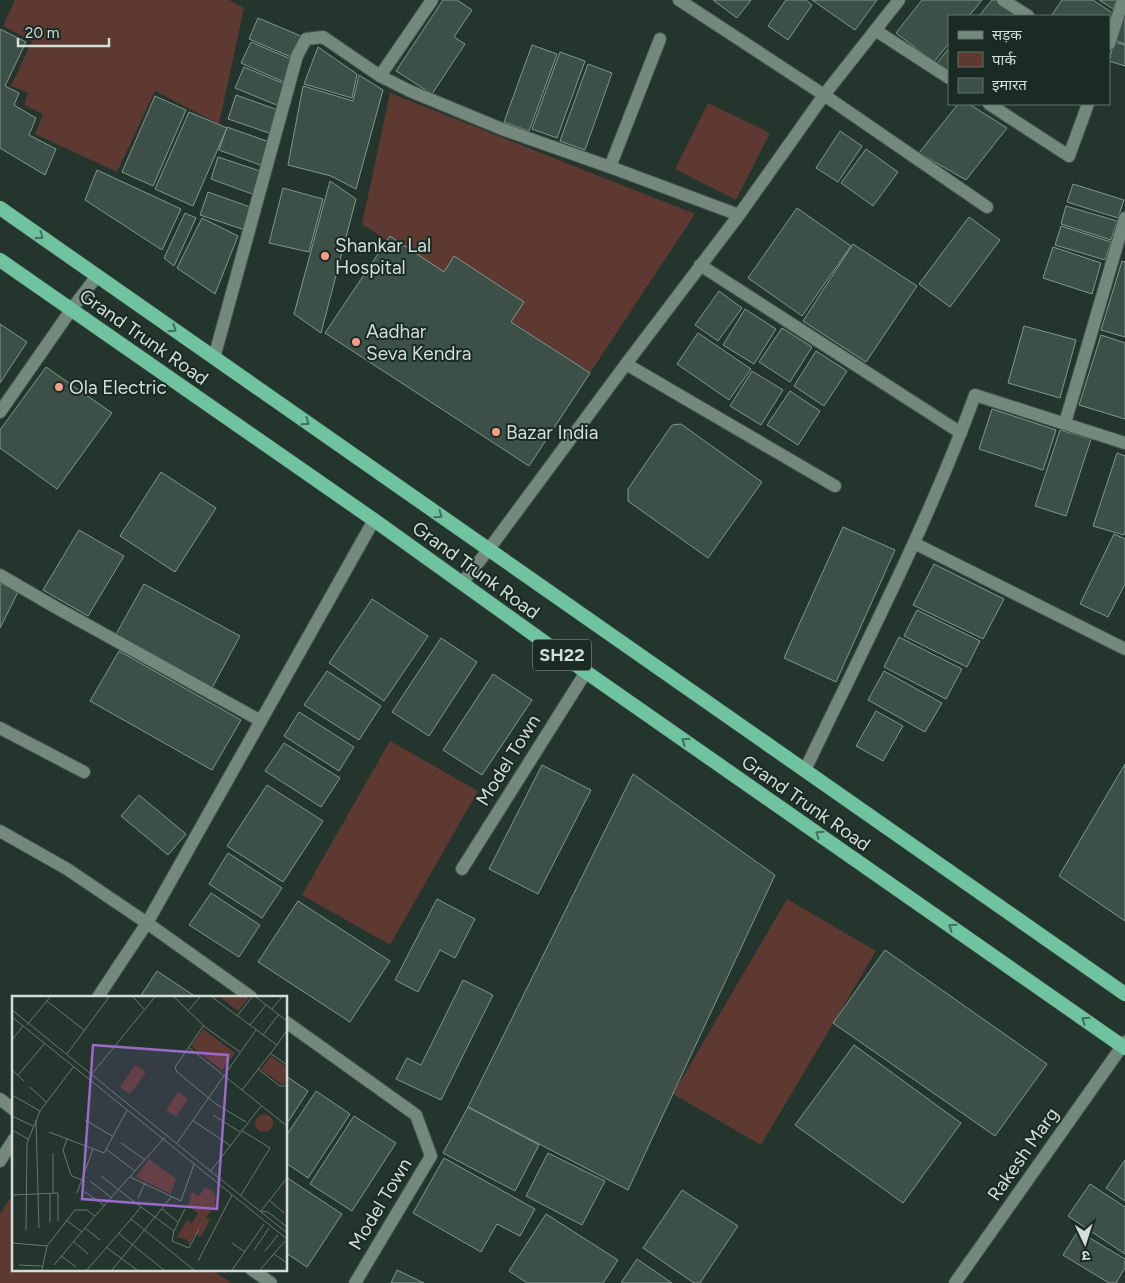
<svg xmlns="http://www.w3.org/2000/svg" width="1125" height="1283" viewBox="0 0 1125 1283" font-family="Figtree,'Noto Sans Devanagari',sans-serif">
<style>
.green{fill:#5d3931}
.building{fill:#3d5047;stroke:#81968c}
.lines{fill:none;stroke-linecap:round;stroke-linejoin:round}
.service-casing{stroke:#43524c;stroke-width:14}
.minor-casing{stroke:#43524c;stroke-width:14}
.trunk-casing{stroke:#43524c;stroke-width:15}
.service{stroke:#74887e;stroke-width:12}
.minor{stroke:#74887e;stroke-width:12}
.trunk{stroke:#6fc3a0;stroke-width:14}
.oneway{stroke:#406f5b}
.poi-dot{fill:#f49d8c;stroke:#192b23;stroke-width:2}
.labels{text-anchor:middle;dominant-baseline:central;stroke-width:4;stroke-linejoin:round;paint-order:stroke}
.shield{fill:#192b23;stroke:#9ba8a2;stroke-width:1}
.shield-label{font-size:18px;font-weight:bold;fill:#d3ded8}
.poi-label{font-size:19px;fill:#d3ded8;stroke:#192b23;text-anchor:start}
.street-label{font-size:19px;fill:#d3ded8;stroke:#192b23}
.inset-road{fill:none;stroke:#697971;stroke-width:1}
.view{fill:#9a6ac8;fill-opacity:0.15;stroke:#9a6ac8;stroke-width:2.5}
.inset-edge{fill:none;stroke:#d3ded8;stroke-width:2.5}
</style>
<rect width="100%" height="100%" fill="#23352d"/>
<!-- green -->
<path class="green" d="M15 0H229L244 8 219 124 155 91 117 172 35 134 43 114 24 105 28 93 11 86 32 41 3 26Z
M390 93 695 214 590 373 362 224Z
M708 103 770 133 736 200 675 169Z
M390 741 478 791 390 945 302 895Z
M787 899 876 951 761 1145 673 1094Z
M14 1193V1269H210L232 1283H0V1214Z"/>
<!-- building -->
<path class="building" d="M443 0H457L472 10 454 37 465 44 432 94 396 71Z
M713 0H751L737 18Z
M786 0H806L812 5 788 40 768 26Z
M812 0H877L855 30Z
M922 0H982L969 16H949V43L934 62 896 33Z
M992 0H997L1019 16H979Z
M1062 0H1093L1114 14 1109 28V16H1051Z
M1099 0H1116L1113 9Z
M1125 8V44L1114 40Z
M258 18 301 36 291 57 249 39Z
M0 29 26 42 5 86 19 93 14 105 36 118 29 135 56 149 45 175 0 148Z
M251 42 293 60 284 82 241 63Z
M1114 42 1125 45V66L1109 61Z
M532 45 557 54 529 131 504 122Z
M318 47 357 74 352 98 304 84Z
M949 48V72L937 63Z
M560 52 585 61 557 138 532 129Z
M588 64 612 73 585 150 560 141Z
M244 67 287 85 279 106 235 88Z
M359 75 383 90 356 189 331 176 288 165 303 86 353 101Z
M236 95 281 111 272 134 228 119Z
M155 96 186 110 153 186 122 172Z
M958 104H969L1007 128 966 180 919 153Z
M189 112 227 128 193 206 155 189Z
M227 127 272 143 263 166 219 150Z
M840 131 862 146 838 182 816 168Z
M866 149 898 172 873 206 841 183Z
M218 157 263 172 255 195 211 179Z
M97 170 181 209 162 250 85 200Z
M330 181 356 199 321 333 294 314Z
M1073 184 1124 200 1118 218 1067 202Z
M283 188 323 199 309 252 269 243Z
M208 192 253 208 245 230 200 215Z
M1066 206 1117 221 1111 240 1061 224Z
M797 208 851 246 802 316 748 278Z
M185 213 196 218 174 266 164 258Z
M969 217 1000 240 950 307 919 284Z
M202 218 238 236 215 294 177 268Z
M1061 226 1111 242 1105 260 1055 245Z
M390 236 444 272 454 256 524 302 511 322 590 373 529 466 325 333Z
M853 244 917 286 866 362 803 321Z
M1053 247 1101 263 1092 294 1043 278Z
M1122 261 1125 262V337L1101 330Z
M719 291 742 308 718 341 695 325Z
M745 309 776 329 754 364 723 345Z
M0 324 27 342 0 383Z
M1024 326 1076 340 1060 398 1008 383Z
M782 328 812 347 790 382 759 362Z
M698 333 751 369 729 400 677 364Z
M1101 335 1125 343V419L1079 405Z
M816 351 847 371 824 406 794 386Z
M46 367 112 413 57 489 0 448V430Z
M752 371 783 390 761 425 730 406Z
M790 391 820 411 798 445 767 425Z
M992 409 1056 430 1043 470 979 449Z
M681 424 762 482 708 558 628 501V489L672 425Z
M1060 430 1091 439 1066 516 1035 506Z
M1117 453 1125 456V531L1124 535 1093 526Z
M161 472 216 508 175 572 120 536Z
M843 527 895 550 836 682 784 658Z
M79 530 124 556 88 616 43 590Z
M1114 534 1125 539V584L1108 617 1080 604Z
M934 564 1004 599 983 639 913 605Z
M0 583 18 592 0 628Z
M144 584 240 636 212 688 115 636Z
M372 599 428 636 384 701 329 663Z
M917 610 980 641 967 667 904 636Z
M899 637 962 669 946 699 884 667Z
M441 638 477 662 429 736 392 712Z
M119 651 241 720 212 770 90 701Z
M327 671 381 706 359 740 304 705Z
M884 671 942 703 925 732 868 700Z
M493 674 532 700 482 775 443 750Z
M876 711 903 726 883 761 856 746Z
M299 712 354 747 339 771 284 736Z
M284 743 340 778 321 807 265 771Z
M1125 764V921L1059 876Z
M542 765 591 790 538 894 489 869Z
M633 774 775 875 628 1190 468 1107Z
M267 785 323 821 283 882 227 846Z
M139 795 186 834 168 855 121 816Z
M228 853 282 888 262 918 209 884Z
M211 893 260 925 239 957 189 925Z
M437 899 475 919 455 958 440 950 418 992 395 980Z
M298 901 390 961 350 1022 258 962Z
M885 950 1047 1064 995 1136 833 1023Z
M157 971 196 997H140Z
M463 980 493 995 441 1100 396 1079 407 1058 421 1065Z
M854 1045 961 1123 903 1203 795 1125Z
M286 1076 308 1091 286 1125Z
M316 1091 350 1114 308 1178 286 1163V1136Z
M468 1107 539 1145 515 1191 443 1153Z
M354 1116 396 1143 352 1211 310 1184Z
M548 1153 605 1181 582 1225 526 1196Z
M444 1158 535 1209 520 1236 497 1224 481 1252 413 1213Z
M1125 1160V1201L1106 1188Z
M286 1177 342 1214 307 1267 286 1253Z
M1090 1184 1125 1207V1254L1068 1216Z
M682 1190 738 1226 700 1283H694L643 1248Z
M546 1214 618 1260 603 1283H527L509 1271Z
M1078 1231 1125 1259V1268L1116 1283H1109L1063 1255Z
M637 1259 672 1283H621Z
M397 1270 424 1283H391Z"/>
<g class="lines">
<!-- service casing -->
<g class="service-casing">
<path id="service" d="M1109 44 1123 0
M1069 156 1088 104
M462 869 586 672"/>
</g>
<!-- minor casing -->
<g class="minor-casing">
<path id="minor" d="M679 0 824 95 987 207
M1003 0 1028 16
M875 30 949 78
M380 76 432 0
M989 104 1069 156
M610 167 660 39
M700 265 961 433
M214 358 297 56 306 39 323 37 380 76 410 91 502 129 610 167 739 215
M626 364 835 486
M0 412 71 310 97 276
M1065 423 1125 218
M914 543 1125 649
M0 575 55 607 261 721
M462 583 489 549 626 364 739 215 824 95 899 0
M0 728 84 772
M805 770C864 647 928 524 975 395L1125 443
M0 831 67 869 147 923 251 997
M98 997 147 923 374 520
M286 1022 416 1115 431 1156 355 1283
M0 1099 14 1110
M0 1161 14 1139
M251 1269 271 1283
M955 1283 1125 1042"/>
</g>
<!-- trunk casing -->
<g class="trunk-casing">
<path id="trunk" d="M0 208 1125 994
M0 260 374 520 586 672 1125 1048"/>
</g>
<!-- service -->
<use href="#service" class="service"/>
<!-- minor -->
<use href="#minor" class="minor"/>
<!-- trunk -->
<use href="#trunk" class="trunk"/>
</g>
<!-- one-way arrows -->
<defs><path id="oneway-chevron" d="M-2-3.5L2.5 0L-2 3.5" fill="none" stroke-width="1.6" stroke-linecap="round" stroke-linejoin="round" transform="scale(1.25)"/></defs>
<g class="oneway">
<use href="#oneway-chevron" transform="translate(40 236) rotate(35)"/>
<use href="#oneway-chevron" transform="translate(173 329) rotate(35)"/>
<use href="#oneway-chevron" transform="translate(306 422) rotate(35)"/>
<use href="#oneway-chevron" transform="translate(439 515) rotate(35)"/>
<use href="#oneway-chevron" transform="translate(685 741) rotate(-145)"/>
<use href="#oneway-chevron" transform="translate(819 834) rotate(-145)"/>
<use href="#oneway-chevron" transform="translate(952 927) rotate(-145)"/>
<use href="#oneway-chevron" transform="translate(1085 1020) rotate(-145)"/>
</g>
<!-- markers -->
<g class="poi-dot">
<circle cx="325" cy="256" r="5"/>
<circle cx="356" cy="342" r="5"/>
<circle cx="59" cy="387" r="5"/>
<circle cx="496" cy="432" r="5"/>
</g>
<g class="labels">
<!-- shield labels -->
<rect class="shield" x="533" y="639.5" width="58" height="31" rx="4"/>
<g class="shield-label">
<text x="562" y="655">SH22</text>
</g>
<!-- poi labels -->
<g class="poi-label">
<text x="335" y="245">Shankar Lal<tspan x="335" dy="22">Hospital</tspan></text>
<text x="366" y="331">Aadhar<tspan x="366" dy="22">Seva Kendra</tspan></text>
<text x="69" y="387">Ola Electric</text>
<text x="506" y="432">Bazar India</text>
</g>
<!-- street labels -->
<g class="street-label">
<text transform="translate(144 337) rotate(35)">Grand Trunk Road</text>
<text transform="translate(476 570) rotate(36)">Grand Trunk Road</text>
<text transform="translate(508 760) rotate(-58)">Model Town</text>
<text transform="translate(806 803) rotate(35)">Grand Trunk Road</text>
<text transform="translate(1023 1154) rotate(-55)">Rakesh Marg</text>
<text transform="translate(380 1204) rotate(-59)">Model Town</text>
</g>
</g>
<!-- overview -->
<g transform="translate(12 996)">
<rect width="275" height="275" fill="#23352d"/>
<path d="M208 1H237L226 15ZM191 33 223 57 210 74 179 50ZM259 60 275 71V84L271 89 249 74ZM123 69 134 76 118 98 108 91ZM166 96 176 103 164 121 154 114ZM243 127a9 9 0 1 1 18 0a9 9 0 1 1-18 0ZM137 163 164 183 159 198 124 181ZM193 191 202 196 204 202 202 207 205 209 194 221 198 224 189 241 183 238 177 250 176 244 165 241 175 224 180 227 186 217 176 210 180 196 187 200Z" fill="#5d3931"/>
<path class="inset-road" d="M121 1 132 13M162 1 193 31 228 56M200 1 265 49 275 34M244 1 275 25M35 5 72 34M260 13 270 1M0 14 275 237M176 15 188 1M225 20 240 1M0 21 275 243M15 29 38 1M192 29 163 71 165 76 204 108 234 126M238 29 254 9M251 39 267 18M0 44 11 30M176 51 275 130M258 57 275 69M55 58 97 1M246 73 268 90H275M0 74 12 85M6 79 33 47M79 79 143 1M18 91 34 106M230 94 265 49M0 99 28 115M201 119 228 136M0 120 21 130M24 124 27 232M73 124 100 140M180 124 219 150M0 134 16 143M37 136 92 157 115 114M55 143 51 154 58 176 60 180 70 184M109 147 133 164M165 147 244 34M94 153 123 175M198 176 249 110M89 180 129 211 119 223 182 274M118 181 169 205 182 168M275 182 249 215 256 216 275 231M78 185 100 202M73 196 93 210M38 197V226M41 197V157M65 197 81 153M0 199 46 197V225M229 199 258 152 229 134M126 202 133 187M257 204 272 217M129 211 162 235 173 213M150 213 166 226M54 224 70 236M73 232 88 244M14 234 15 147 28 115 62 70M162 235 160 245 177 252 187 233M106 237 152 274M61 245 76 258M0 247 35 250M220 247 233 256M94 251 125 274M242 254 257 232M253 255 266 239M262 258 275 267M49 260 64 271M186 265 220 199M7 269 30 270M42 269 83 220M30 274 35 250 63 214H75L83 220 153 141M75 274 119 223M100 274 160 200M220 274 252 228M248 274 273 245"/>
<path class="view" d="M81 49 216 59 205 213 70 203Z"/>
<rect width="275" height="275" class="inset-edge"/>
</g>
<!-- legend -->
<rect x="948" y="15" width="162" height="90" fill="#192b23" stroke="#63736b"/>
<rect x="958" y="31" width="25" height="8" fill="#74887e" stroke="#63736b"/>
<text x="992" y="40" font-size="15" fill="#d3ded8">सड़क</text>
<rect x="958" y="52" width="25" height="15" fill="#5d3931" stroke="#63736b"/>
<text x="992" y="65" font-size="15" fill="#d3ded8">पार्क</text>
<rect x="958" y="78" width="25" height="15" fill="#3d5047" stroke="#63736b"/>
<text x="992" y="90" font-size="15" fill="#d3ded8">इमारत</text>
<!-- north arrow -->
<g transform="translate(1085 1243) rotate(176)" stroke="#192b23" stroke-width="4" paint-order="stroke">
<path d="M0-4L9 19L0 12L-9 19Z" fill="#d3ded8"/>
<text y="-8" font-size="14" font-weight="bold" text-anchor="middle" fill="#d3ded8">उ</text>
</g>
<!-- scale -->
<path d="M18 38v8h91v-8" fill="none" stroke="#d3ded8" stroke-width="2.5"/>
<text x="25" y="38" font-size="15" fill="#d3ded8" stroke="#192b23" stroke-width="4" paint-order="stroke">20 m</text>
</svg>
